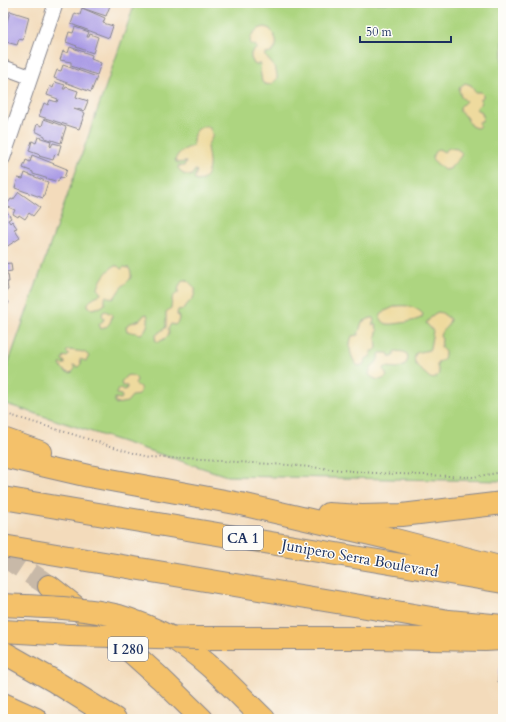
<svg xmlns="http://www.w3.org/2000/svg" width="506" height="722" viewBox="0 0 506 722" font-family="Cardo,serif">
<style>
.green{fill:#add580;stroke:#64826f}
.sand{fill:#eeda9e;stroke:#84847e}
.building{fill:#a99ae5}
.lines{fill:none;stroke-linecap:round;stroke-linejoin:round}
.motorway-tunnel{stroke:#c8b9a8;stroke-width:22;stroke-dasharray:22 11;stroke-linecap:butt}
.minor-casing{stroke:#87858c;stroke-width:16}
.motorway-casing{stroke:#87858c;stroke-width:24}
.path{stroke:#87858c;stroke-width:2;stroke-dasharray:1 3;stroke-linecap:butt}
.minor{stroke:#fff;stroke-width:14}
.motorway{stroke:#f4c16a;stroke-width:22}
.motorway-bridge-casing{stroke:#87858c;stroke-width:24;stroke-linecap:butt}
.motorway-bridge{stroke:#f4c16a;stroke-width:22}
.labels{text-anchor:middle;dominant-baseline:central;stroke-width:3;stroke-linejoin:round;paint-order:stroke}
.shield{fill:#fdfcf7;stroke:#5f6c8c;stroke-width:1}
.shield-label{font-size:14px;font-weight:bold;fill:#1b2f5e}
.street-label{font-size:15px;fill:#1b2f5e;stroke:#fdfcf7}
</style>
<rect width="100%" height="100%" fill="#fdfcf7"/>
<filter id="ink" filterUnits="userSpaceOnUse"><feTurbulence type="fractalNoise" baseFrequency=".025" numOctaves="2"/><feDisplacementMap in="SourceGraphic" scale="8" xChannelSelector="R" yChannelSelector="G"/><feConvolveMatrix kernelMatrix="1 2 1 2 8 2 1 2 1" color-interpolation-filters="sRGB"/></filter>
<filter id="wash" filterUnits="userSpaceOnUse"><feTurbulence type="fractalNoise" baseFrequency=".012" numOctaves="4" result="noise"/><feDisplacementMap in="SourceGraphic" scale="16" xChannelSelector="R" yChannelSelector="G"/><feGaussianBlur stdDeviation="0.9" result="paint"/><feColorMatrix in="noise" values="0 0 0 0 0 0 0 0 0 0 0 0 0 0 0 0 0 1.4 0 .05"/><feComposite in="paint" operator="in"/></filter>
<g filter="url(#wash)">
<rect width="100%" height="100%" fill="#f3dbbb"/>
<!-- green -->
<path class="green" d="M135 3H503V481L227 476 3 403V379Z"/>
<!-- sand -->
<path class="sand" d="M265 27 270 29C276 37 280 45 271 53L265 54 264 55C271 62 278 69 277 79 272 84 268 87 262 82L260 69 261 64 260 63 257 65 254 64 251 58V53L257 48 256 46 250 44C250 34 255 29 265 27Z
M465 83 471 85 475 92H481L483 94V97L480 100 482 103 476 109 477 110 481 111 483 116 482 121 479 122 480 127 476 128 471 126 466 117 460 112V107L466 101 461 97 459 90 460 87Z
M206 126 209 127C216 138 210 138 207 147 209 160 212 170 203 180L196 181 194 178 197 171 195 170 191 176 183 174 178 168V166H184L186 162 177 163 175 160C178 152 184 149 193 146 193 136 193 129 206 126Z
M449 148 457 149 462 153C460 160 453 163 450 169L444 170 432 159C433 155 434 151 439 149L444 152Z
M114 266H118L121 269 124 267 129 268C135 280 127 280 121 288 118 291 117 295 113 299L106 296 105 298V304L101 307 92 309 88 306V303L94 297 101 294V292L98 289C100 279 106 272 114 266Z
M184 280H187L195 288C197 298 188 301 184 309L178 310 177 314 179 318 178 322 175 325 171 324 168 329 169 333 167 337 159 342 155 340 156 335 166 327V312L171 308C172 301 171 296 178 293 178 288 180 282 184 280Z
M396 306C407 305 415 306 423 314L422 317C418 321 393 325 387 324 383 323 382 320 380 317L383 312Z
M105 311 112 314C112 321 109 327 101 329L99 324 103 321 104 319 102 315 103 312Z
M438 312 442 313 450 319C448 329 442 328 440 336L442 339 441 347 445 352C445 358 444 360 438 362L437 366 439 373C437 377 435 380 430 378 423 371 410 364 416 353L429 350 430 348 433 331 426 323 434 314Z
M147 314C150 321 147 330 141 334L127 331 126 327 128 324 140 320 144 315Z
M371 318H373L374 321 372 325H377L376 328 378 330 376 336 377 348 374 351H371V356L366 359 363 365 358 366C350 358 348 346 352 336L358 335 362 322Z
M69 350 84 352 89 356 86 361 80 359 81 364 78 367 73 365 75 369 71 373 66 372 61 367 60 364H65V362L62 360 64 356 67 357 69 355 66 352Z
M395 351 404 352 407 354 408 359 405 365 400 368 385 367 384 370 387 376C381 382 375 380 369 375 369 368 375 366 378 359 379 357 379 355 380 353H388L390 357H393L394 356V352Z
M129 375C133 376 136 376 137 380L135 384 140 387 141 389 139 395 132 396 127 402 116 404 115 403V398L121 399 122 397 121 395 116 394 118 389 125 390 127 388V386H122L121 382 126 376Z"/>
<g id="blocks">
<!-- building -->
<path class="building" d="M80 3H111L106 16 82 8 83 6 79 5Z
M82 8 105 18 103 23 113 26 109 38 71 24 75 13 80 15Z
M3 10 8 12 3 28Z
M10 11 29 17 23 40 19 39 17 45 6 42 7 38 3 37Z
M75 27 89 32 87 37H89L90 34 98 37 93 53 76 47 77 46 66 42 69 32 73 33Z
M70 47 92 55 91 59 101 63 97 75 71 66V62L60 60 63 51 68 53Z
M63 65 97 77 91 92 54 78 57 70 61 71Z
M55 82 65 85 63 89H65L66 87 78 91 76 97 88 101 84 111 74 108V109L85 113 79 129 39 116 44 103 48 105 50 100 57 102 58 99 47 95 50 86 53 88Z
M44 119 66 127 61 143 45 138V136L35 131 37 124 42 126Z
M38 137 51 141 50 146 51 147 53 143 61 145 58 155 55 154 53 160 39 156 40 155 29 151 32 141 36 143Z
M32 155 67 169 64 178 60 177 58 182 33 174V172L23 168 26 160 30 162Z
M25 173 48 182 43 198 15 188 18 178 23 179Z
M19 192 40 207 33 216 29 213 25 219 19 215 18 217 13 214 15 210 6 206 11 199 13 200Z
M3 206 11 218 8 220 10 223 12 221 17 228 14 229 20 238 6 247 3 242Z
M11 263 12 271 6 272V274H8L9 282H7L8 290 3 291V264Z
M3 299 9 302 5 310 3 309Z
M499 667 503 668V682H498Z"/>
</g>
</g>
<g filter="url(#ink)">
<use href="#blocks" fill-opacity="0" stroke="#87858c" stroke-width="1"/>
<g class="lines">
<!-- motorway-tunnel -->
<path class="motorway-tunnel" d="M3 555 49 586"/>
<!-- minor casing -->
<g class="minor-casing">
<path id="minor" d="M3 67 30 77
M3 158 56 3"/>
</g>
<!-- motorway casing -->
<g class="motorway-casing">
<path id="motorway" d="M3 439 40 452
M3 456 89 476 241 504 388 538 503 568
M3 498 503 582
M328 514 362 516 402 515 503 503
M3 546 396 612 449 621 503 626
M49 586 120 642 160 678 202 719
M3 631 70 635
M169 636C206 658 233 689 264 719
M198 638H375L485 640 503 639
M3 652 54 681 115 719
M3 704 36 719"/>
</g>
<!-- path -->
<path class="path" d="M3 413 137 454 151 457 288 465 374 473 473 477 503 472"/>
<!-- minor -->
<use href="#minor" class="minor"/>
<!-- motorway -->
<use href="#motorway" class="motorway"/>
<!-- motorway-bridge casing -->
<g class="motorway-bridge-casing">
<path id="motorway-bridge" d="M3 605C42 607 81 607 119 616 136 621 152 628 168 636
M70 635 198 638"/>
</g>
<!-- motorway-bridge -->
<use href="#motorway-bridge" class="motorway-bridge"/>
</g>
</g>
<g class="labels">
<!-- shield labels -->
<g class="shield">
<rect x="223" y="526" width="40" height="24" rx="3"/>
<rect x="108" y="637" width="40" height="24" rx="3"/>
</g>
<g class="shield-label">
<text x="243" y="538">CA 1</text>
<text x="128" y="649">I 280</text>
</g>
<!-- street labels -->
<g class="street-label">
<text transform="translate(360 558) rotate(10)">Junipero Serra Boulevard</text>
</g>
</g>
<!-- margin -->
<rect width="506" height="722" fill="none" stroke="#fdfcf7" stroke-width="16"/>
<!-- scale -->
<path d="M360 36v6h91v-6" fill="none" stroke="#1b2f5e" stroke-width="2"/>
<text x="366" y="36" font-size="12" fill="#1b2f5e" stroke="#fdfcf7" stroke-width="3" paint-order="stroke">50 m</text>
</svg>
